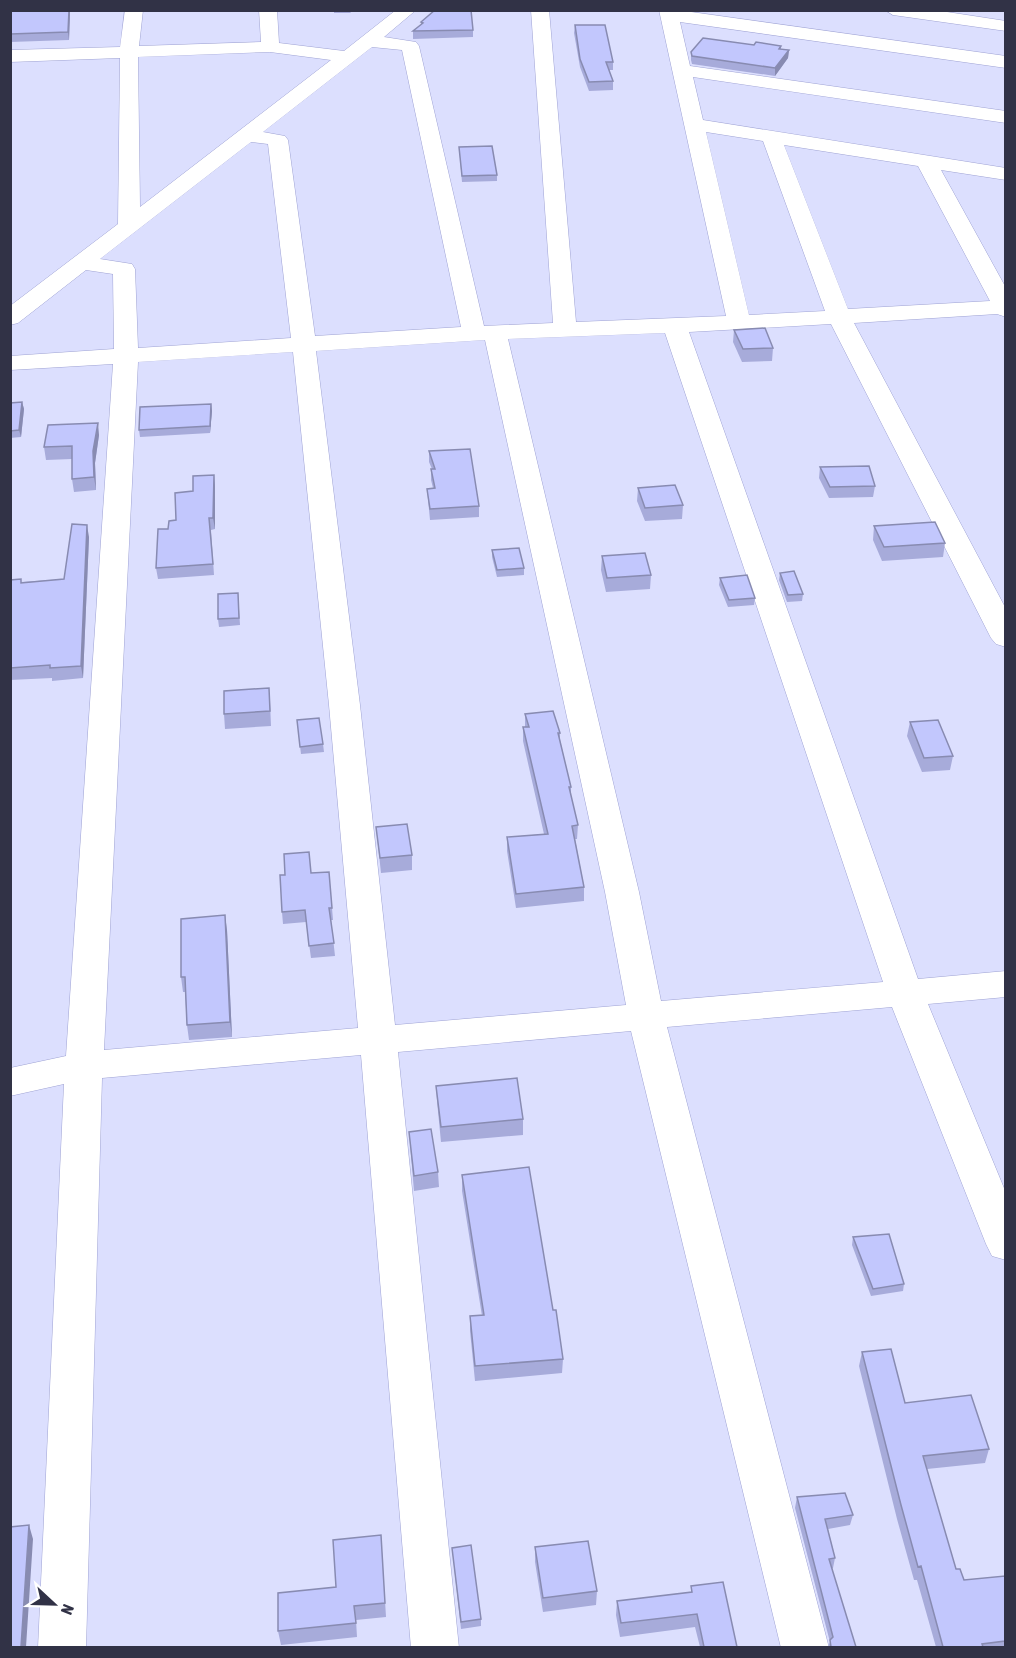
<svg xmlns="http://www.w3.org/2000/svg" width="1016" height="1658" viewBox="0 0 1016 1658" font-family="'Asap Condensed',sans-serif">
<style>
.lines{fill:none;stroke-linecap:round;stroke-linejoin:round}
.minor-casing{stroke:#9fa3d4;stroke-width:1}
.minor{fill:#fff;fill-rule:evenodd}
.wall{fill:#a7abda}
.shaded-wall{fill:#888bb1}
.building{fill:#c2c7fd;stroke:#888bb1;stroke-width:1.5}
</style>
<rect width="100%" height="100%" fill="#dcdffe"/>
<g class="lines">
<!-- minor casing -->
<g class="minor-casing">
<path id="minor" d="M125 10H143L139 46 261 42 259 10H277L279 43 344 51 396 10H416L384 37 416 42 419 46 484 326 553 323 531 10H549L576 322 726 316 659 10H677L1006 56V68L680 22 690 66 1006 111V123L693 77 703 120 1006 168V180L941 170 1006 288V317L997 314 854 323 1006 609V647L996 644 991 638 831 324 689 332 918 979 1006 971V997L928 1004 1006 1193V1260L992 1256 986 1244 892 1007 667 1027 829 1648H781L631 1031 398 1052 459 1648H411L361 1055 102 1078 86 1648H38L64 1084 10 1096V1068L66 1056 113 364 10 370V356L114 349 113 274 86 270 18 323 10 325V306L118 224 120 58 10 62V50L120 47ZM372 47 402 50 461 327 315 336 288 140 285 136 263 132ZM270 52 331 60 140 207 138 57ZM706 132 763 141 825 311 749 315ZM251 142 268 144 291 338 138 348 135 269 132 264 100 259ZM784 145 918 166 990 301 848 309ZM665 333 883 982 661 1001 639 892 508 339ZM485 340 605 892 626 1005 395 1025 360 705 316 351ZM293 352 329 705 358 1028 104 1050 138 362Z
M885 10H934L1006 21V31L893 15Z"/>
</g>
<!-- minor -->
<use href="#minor" class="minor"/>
</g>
<!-- wall -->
<path class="wall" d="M10 10H70L69 40 10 42Z
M334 10H353L350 13H334Z
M421 22 473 30V37L413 39V31L421 25Z
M575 25 613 62V70H609L613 81V90L589 91 580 67 574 33Z
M754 45 781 46V49L789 50 788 58 775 76 692 64 691 60V52Z
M459 147 497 175V181L462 182Z
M734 330 773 348 772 361 742 362 733 342Z
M22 402 24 409 21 437 10 438V403Z
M211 404 212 411 210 433 140 437 139 430Z
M99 435 95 463 96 490 74 492 72 479V459L46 460 44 447Z
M429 451 479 506V517L430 520 427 489 433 488 431 480V469H432L429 462Z
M820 467 875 486 873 497 829 498 819 478Z
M214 475 215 486V529L211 530 214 575 158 579 156 568 168 529 176 520 193 491Z
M638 488 683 505 682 519 645 521 637 501Z
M874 526 945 543 943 557 882 561 873 540Z
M89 537 83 678 52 681V678L10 680V580L21 579V582L64 579Z
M492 550 524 568V575L497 577 492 557Z
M602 556 651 575 650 589 606 592 601 570Z
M780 573 803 594 802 601 787 602 779 580Z
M720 578 755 598 754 605 728 607 719 585Z
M238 593 240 625 219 627 218 619Z
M270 702 271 726 225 729 224 714Z
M525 714 560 733V740L571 787V797L578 825 577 839H575L584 887V901L516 908 507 851V837L544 834 523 741V727H525Z
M297 720 323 744 324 752 301 754Z
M910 722 953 756 950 770 922 772 907 736Z
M376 827 412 855V870L381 873Z
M329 872 333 920H331L335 956 311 958 306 922 283 924 282 912 311 873Z
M227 930 232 1037 189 1040 187 1025 185 992H183L181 977Z
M436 1086 523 1119V1135L441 1142 437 1101Z
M409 1132 438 1172 439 1187 414 1191Z
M462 1175 553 1310 563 1359 562 1373 475 1381 470 1331V1316H482L462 1191Z
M853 1237 904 1284 903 1291 871 1296 852 1245Z
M862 1352 905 1403 989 1449 985 1463 927 1469 956 1569 964 1580 1005 1576V1647H936L917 1580H914L897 1519 859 1366Z
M797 1497 853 1515 850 1525 828 1529 835 1558 833 1568 832 1569 856 1647H828L830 1642 795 1508Z
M381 1535 386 1617 356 1620 357 1637 281 1645 278 1631 336 1587Z
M535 1547 597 1591 596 1605 543 1612 535 1562Z
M452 1548 481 1619V1626L461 1629Z
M691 1586 737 1647H700L695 1627 620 1637 616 1615 617 1601 691 1592Z"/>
<!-- shaded-wall -->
<path class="shaded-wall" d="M69 10H70V13L69 40 68 32Z
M789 50 788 58 775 76V68Z
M22 402 24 409 21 437 19 430Z
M211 404 212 411 210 433V426Z
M98 423 99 435 95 463 96 490 94 477 93 451Z
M214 475 215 486V529L213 518Z
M87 525 89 537 83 678 81 666Z
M225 915 227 930 232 1037 230 1022Z
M29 1525 33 1539 26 1647H21Z"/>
<!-- building -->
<path class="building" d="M10 10H69L68 32 10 34Z
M435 10H471L473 30 413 31 423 23 421 22Z
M575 25H605L613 62H606L613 81 589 82 580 59Z
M703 38 754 45 756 42 781 46 779 49 789 50 775 68 692 56 691 52Z
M492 146 497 175 462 176 459 147Z
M765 328 773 348 743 349 734 330Z
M22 402 19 430 10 431V403Z
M211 404 210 426 139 430 140 407Z
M98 423 93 451 94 477 72 479V446L44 447 48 425Z
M470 449 479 506 430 509 427 489 435 488 431 469H435L429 451Z
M869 466 875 486 830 487 820 467Z
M214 475 213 518H209L213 564 156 568 158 529H168L169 521 176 520 175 493 193 491V476Z
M675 485 683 505 645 508 638 488Z
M935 522 945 543 884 547 874 526Z
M72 524 87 525 81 666 50 668V665L10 668V580L21 579V583L64 579Z
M519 548 524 568 497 570 492 550Z
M645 553 651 575 607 578 602 556Z
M794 571 803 594 788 595 780 573Z
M747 575 755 598 729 600 720 578Z
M238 593 239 618 218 619V594Z
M269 688 270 711 224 714V691Z
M553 711 560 733H558L571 787H569L578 825 572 826 584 887 516 894 507 837 548 834 523 727H529L525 714Z
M319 718 323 744 300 747 297 720Z
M938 720 953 756 924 758 910 722Z
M407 824 412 855 380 858 376 827Z
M309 852 311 873 329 872 332 908H329L334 943 309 946 305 910 282 912 280 875H285L284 854Z
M225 915 230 1022 187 1025 185 977H181V919Z
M517 1078 523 1119 441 1127 436 1086Z
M431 1129 438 1172 414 1176 409 1132Z
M529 1167 553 1310H556L563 1359 475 1366 470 1316 484 1315 462 1175Z
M889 1234 904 1284 873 1289 853 1237Z
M891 1349 905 1403 971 1395 989 1449 923 1456 956 1569H960L964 1580 1005 1576V1641L982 1644 983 1647H943L921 1566 918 1567 901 1505 862 1352Z
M845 1493 853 1515 825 1519 835 1558 829 1559 856 1647H831L830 1640 833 1637 797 1497Z
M29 1525 21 1647H10V1527Z
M381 1535 385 1603 354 1606 356 1623 278 1631V1593L336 1587 333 1540Z
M588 1541 597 1591 543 1598 535 1547Z
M471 1545 481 1619 461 1622 452 1548Z
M723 1582 737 1647H704L697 1614 621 1623 617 1601 692 1592 691 1586Z"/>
<!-- border -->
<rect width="1016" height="1658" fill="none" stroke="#313246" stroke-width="24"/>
<!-- north arrow -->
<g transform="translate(54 1604) rotate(112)" stroke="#ffffff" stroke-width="4.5" paint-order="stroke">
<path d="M0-4.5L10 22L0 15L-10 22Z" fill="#313246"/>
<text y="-9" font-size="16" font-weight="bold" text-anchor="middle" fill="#313246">N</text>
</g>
</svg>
